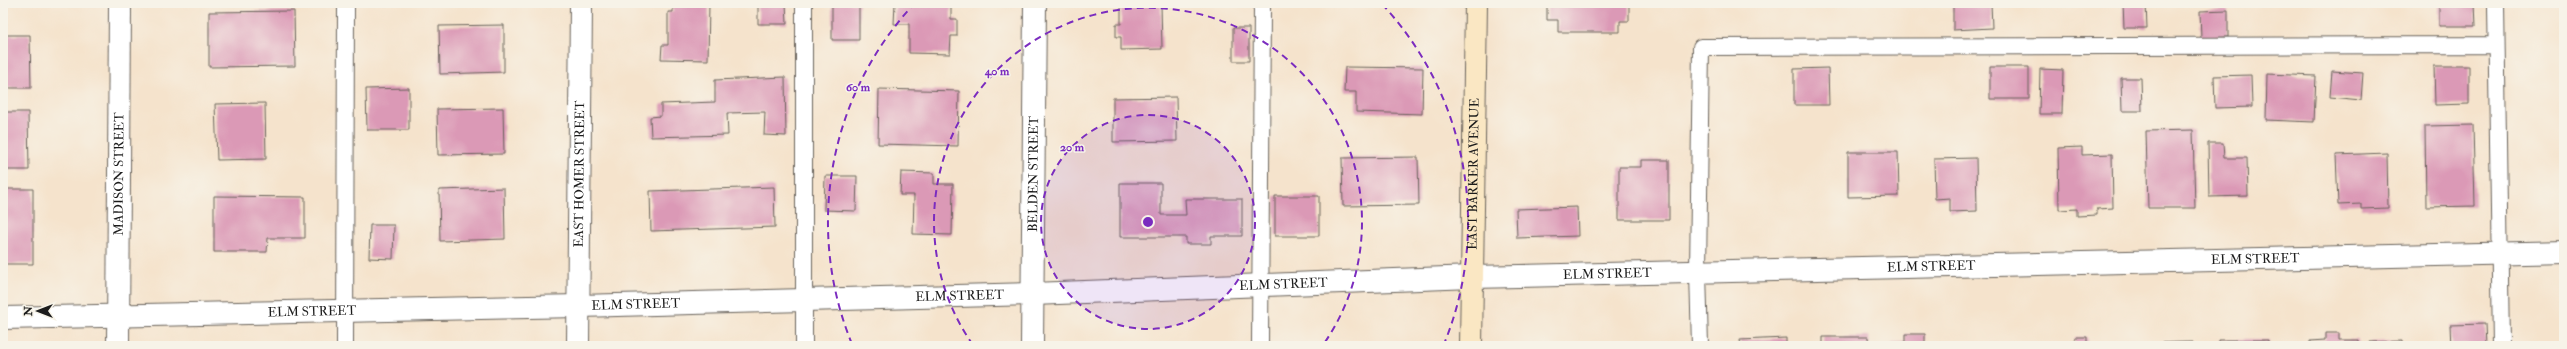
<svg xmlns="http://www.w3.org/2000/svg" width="2567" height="349" viewBox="0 0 2567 349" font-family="'IM FELL Double Pica',serif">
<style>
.building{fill:#db99b6}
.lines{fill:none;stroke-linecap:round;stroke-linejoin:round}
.lane-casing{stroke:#68625a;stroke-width:18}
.street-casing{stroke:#68625a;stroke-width:24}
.secondary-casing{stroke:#68625a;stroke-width:24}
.lane{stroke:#fff;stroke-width:16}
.street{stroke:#fff;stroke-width:22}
.secondary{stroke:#fae7c3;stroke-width:22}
.ring{fill:none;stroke:#7b2cbf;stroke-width:2;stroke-dasharray:7 5}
.labels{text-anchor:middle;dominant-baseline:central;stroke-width:3;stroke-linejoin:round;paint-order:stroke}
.street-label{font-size:13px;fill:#1c1c1c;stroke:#f7f3e8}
.centre{fill:#7b2cbf;stroke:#f7f3e8;stroke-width:2}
.ring-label{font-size:12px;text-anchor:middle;font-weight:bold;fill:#7b2cbf;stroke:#f7f3e8;stroke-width:3;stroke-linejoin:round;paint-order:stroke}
</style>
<rect width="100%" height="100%" fill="#f7f3e8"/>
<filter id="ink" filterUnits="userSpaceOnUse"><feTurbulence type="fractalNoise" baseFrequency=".025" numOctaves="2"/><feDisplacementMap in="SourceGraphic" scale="8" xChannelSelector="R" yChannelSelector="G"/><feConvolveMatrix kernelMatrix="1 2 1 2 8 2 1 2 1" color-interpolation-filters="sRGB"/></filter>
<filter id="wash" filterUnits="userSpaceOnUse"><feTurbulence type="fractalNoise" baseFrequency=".012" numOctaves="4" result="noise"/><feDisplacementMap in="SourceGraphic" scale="16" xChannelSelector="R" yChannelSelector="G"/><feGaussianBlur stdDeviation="0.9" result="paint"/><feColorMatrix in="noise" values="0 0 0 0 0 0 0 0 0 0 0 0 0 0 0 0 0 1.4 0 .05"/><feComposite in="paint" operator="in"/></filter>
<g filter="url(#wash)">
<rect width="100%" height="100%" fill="#f5e3cc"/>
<g id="blocks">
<!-- building -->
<path class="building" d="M673 3H709L708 60 661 59 662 45H668V12H673Z
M758 3H786L787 24H758Z
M832 3H859V40H832Z
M895 3H951V19H957V36H951L950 54 909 53V24H894Z
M1547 3H1629V21H1620V32H1558V20H1547Z
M1953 3H1991L1992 28 1953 30Z
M2123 3H2146L2147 28H2124Z
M2439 3H2475L2476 26H2439Z
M1121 4H1161L1162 49 1121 50V37H1116V24H1121Z
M2228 10V37L2201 38 2200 11Z
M294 11 295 66 209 67V12Z
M504 25V72L440 74 439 26Z
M1233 28H1249V61H1233Z
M3 35H30L31 88H3Z
M2434 66H2469V104L2435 105Z
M1345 67 1423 68 1422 114 1356 112V92H1344Z
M1990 67H2029V99H1990Z
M1828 68 1829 105H1794V69Z
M2040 69 2063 70 2062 114H2039Z
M2332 71 2363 73 2361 100 2330 97Z
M2267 74 2316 76 2314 122 2266 120Z
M2251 75 2252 107 2215 108 2214 76Z
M785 77 786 136 764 135 765 112 727 113 728 135 651 137 650 117 661 116V104L715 102V80Z
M2121 78H2141L2142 111H2122Z
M409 88V130H367L366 89Z
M879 89 959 91 958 146 878 144Z
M1176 97 1177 141 1113 142V98Z
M265 103 266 159 217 160 215 104Z
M503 108 504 154 438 155 437 109Z
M3 112H28L29 170H3Z
M2473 125 2475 206 2426 207 2425 126Z
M2193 130 2195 208H2148L2146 131Z
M2208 143H2223L2224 158H2247L2248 196 2209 197Z
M2082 147V155L2112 154 2113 208 2097 209V215L2077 216V209L2059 210 2058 148Z
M1848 152H1898L1899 196 1848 197Z
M2387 153 2388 208 2361 209V204L2338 205 2336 155Z
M1418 157 1419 205 1343 206 1342 158Z
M1976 158 1977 211 1950 212V198L1935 199 1934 159Z
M1641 160H1669V220H1619V167H1641Z
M901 172 934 173V184H953L952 235 913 234 914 195H900Z
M825 176H857L856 211 824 210Z
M1120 183H1161V215H1186L1185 199H1242V236H1211V244H1186V237H1120Z
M774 187 775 227 651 231 650 191Z
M504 188 505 239 440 241 439 190Z
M3 189H33V264H3Z
M214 196 305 197V238H268L267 252H214Z
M1275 196H1319V236H1275Z
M1577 207 1578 236 1517 238 1516 209Z
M370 225H394L393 259 369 258Z
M2485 324 2486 346H2451L2450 325Z
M2325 333H2339V340H2358V346H2310V341L2325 340Z
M1905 334H1925V343H1939V346H1892V343H1905Z
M1823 337H1868L1869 346H1823Z
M2075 337H2087V344H2108V346H2055V344H2075Z
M1786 338V346H1741L1740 340Z
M2219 340H2268V346H2219Z
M2402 341V346H2370V342Z
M2193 342V346H2141V343Z
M2021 343V346H1967V344Z"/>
</g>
</g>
<g filter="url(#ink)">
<use href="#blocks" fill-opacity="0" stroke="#68625a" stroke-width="1"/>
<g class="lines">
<!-- lane casing -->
<g class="lane-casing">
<path id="lane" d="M2496 3 2501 346
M345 346 346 3
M804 346V3
M1260 346 1262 3
M1700 346 1698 272 1701 47 2496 45"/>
</g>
<!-- street casing -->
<g class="street-casing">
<g id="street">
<path id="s1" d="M3 318 579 306 1033 294 1472 277 2564 252"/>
<path id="s2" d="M118 346 120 3"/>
<path id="s3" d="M578 346 581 3"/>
<path id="s4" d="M1032 346 1035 3"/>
</g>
</g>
<!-- secondary casing -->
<g class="secondary-casing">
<g id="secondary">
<path id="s5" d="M1471 346 1476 3"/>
</g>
</g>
<!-- lane -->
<use href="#lane" class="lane"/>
<!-- street -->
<use href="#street" class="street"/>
<!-- secondary -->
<use href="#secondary" class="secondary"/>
</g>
</g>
<!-- distance rings -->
<circle cx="1148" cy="222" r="107" fill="#7b2cbf" fill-opacity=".12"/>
<g class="ring">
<circle cx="1148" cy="222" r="107"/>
<path d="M973 345A214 214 0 1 1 1323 345"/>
<path d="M852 344A320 320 0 0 1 914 4M1382 4A320 320 0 0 1 1444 344"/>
</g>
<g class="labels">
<!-- street labels -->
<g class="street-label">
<text stroke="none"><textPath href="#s2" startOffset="172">MADISON STREET</textPath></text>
<text stroke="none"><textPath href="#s3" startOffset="172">EAST HOMER STREET</textPath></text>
<text stroke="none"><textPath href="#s4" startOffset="172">BELDEN STREET</textPath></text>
<text stroke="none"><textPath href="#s5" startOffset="172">EAST BARKER AVENUE</textPath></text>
<text stroke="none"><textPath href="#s1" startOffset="2253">ELM STREET</textPath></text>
<text stroke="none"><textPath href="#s1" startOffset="1929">ELM STREET</textPath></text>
<text stroke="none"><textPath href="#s1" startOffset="1605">ELM STREET</textPath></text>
<text stroke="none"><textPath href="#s1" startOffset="1281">ELM STREET</textPath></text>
<text stroke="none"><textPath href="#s1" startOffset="957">ELM STREET</textPath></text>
<text stroke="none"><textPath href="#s1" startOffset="633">ELM STREET</textPath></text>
<text stroke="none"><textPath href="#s1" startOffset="309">ELM STREET</textPath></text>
</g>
</g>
<circle cx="1148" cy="222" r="6" class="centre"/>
<g class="ring-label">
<text x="997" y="75">40 m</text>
<text x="858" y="91">60 m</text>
<text x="1072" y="151">20 m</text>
</g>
<!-- margin -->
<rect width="2567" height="349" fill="none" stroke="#f7f3e8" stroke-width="16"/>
<!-- north arrow -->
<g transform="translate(38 311) rotate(270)" stroke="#f7f3e8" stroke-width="3" paint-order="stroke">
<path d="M0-3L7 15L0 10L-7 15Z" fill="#1c1c1c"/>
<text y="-6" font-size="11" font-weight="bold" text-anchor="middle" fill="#1c1c1c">N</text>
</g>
</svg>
